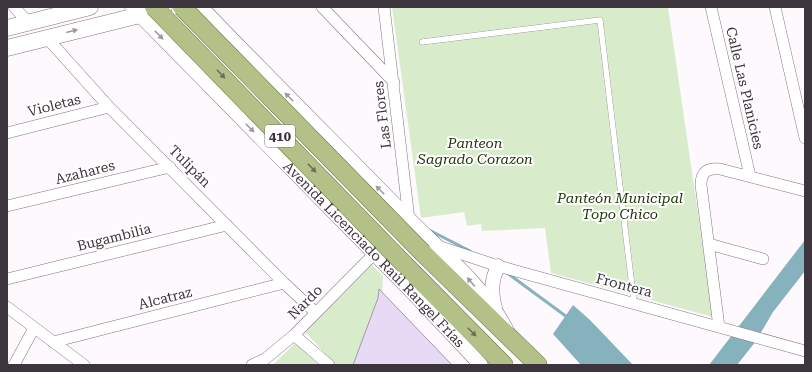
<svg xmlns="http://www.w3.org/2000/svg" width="812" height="372" viewBox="0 0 812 372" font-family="'Roboto Serif',serif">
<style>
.green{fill:#d8eccc}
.water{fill:#86b2be}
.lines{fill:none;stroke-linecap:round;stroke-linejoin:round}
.stream{stroke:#86b2be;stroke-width:3}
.building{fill:#e7daf4;stroke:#a299ab}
.service-casing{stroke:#857285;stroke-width:6}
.minor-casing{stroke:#857285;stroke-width:12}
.tertiary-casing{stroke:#857285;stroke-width:15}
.secondary-casing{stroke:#857285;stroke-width:17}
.primary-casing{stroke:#69753b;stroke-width:19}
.service{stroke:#fff;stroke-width:5.5}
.minor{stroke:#fff;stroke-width:11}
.tertiary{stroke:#fff;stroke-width:14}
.secondary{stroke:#fff;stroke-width:16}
.primary{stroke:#b3c189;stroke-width:18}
.primary-bridge-casing{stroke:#69753b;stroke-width:19;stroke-linecap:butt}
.primary-bridge{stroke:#b3c189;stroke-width:18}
.oneway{fill:#9e9a9e}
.oneway2{fill:#6c6d5b}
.labels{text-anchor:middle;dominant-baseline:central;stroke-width:4;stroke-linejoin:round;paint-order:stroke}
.shield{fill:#fff;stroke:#777277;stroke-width:1}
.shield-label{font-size:13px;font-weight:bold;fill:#3d353d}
.street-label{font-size:14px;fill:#3d353d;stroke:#fff}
.park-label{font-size:14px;font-style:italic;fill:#193201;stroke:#fff}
</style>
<rect width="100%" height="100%" fill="#fdf9fd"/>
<!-- green -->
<path class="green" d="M392 7H668L713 317 551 273 545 228 482 231 481 224 467 226 464 212 421 218Z
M372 265 383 276 382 299 360 365H336L305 332Z
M295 343 319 365H273Z"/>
<!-- water -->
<path class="water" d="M805 240V271L773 312 756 341 737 365H709Z
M573 305 590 320 633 365H581L553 334Z"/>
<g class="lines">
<!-- stream -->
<path class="stream" d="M429 230 470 251
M507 273 567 317"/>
</g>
<!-- building -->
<path class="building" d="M379 289 452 365H353L378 298Z"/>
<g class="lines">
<!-- service casing -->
<g class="service-casing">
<path id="service" d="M422 42 600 20 634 303"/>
</g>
<!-- minor casing -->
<g class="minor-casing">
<path id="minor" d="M14 7 28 22
M322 7 394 82
M384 7 409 219
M711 7 750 176
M775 7 805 138
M47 38 109 107 284 283 315 312
M7 133 109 107
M7 206 170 167
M709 244 763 259
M438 246 498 266 805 351
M7 279 227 225
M7 307 84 365
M719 327 701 185C701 172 707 168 720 169L805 191
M294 335 329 365
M53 342 284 283
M14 365 34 328
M252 365 265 359 294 335 374 254"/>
</g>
<!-- tertiary casing -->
<g class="tertiary-casing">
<g id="tertiary">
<path id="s1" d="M132 7 413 293 481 365"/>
<path d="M201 7C268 77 337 145 404 214 439 250 483 284 506 329"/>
<path d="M495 308C491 292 491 281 498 266"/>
</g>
</g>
<!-- secondary casing -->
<g class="secondary-casing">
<path id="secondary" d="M7 28 90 7
M7 48 140 15 164 7"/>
</g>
<!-- primary casing -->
<g class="primary-casing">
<path id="primary" d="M423 253 538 365
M405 265 504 365"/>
</g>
<!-- service -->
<use href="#service" class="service"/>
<!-- minor -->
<use href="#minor" class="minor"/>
<!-- tertiary -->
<use href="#tertiary" class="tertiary"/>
<!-- secondary -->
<use href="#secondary" class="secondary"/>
<!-- primary -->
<use href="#primary" class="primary"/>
<!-- primary-bridge casing -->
<g class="primary-bridge-casing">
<path id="primary-bridge" d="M154 7 405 265
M182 7 423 253"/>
</g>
<!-- primary-bridge -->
<use href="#primary-bridge" class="primary-bridge"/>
</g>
<!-- one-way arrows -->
<defs><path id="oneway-solid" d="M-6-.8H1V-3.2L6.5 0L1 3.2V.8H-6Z"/></defs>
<g class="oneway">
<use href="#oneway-solid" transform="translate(72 31) rotate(-14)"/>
<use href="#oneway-solid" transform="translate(159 35) rotate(46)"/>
<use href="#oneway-solid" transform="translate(289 97) rotate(-135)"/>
<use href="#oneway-solid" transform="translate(250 128) rotate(45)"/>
<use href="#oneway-solid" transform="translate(380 190) rotate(-135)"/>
<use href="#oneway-solid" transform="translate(471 282) rotate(-131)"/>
</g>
<g class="oneway2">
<use href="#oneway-solid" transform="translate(221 74) rotate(46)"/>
<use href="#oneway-solid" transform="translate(312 168) rotate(46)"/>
<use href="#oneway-solid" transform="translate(472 332) rotate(45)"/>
</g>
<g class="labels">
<!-- shield labels -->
<rect class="shield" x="265" y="125" width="30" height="22" rx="3"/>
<g class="shield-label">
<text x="280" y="136">410</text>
</g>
<!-- street labels -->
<g class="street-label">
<text transform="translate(745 88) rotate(77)">Calle Las Planicies</text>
<text transform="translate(54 105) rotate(-14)">Violetas</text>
<text transform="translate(382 115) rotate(-97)">Las Flores</text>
<text transform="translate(190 166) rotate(45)">Tulipán</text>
<text transform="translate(85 172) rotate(-14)">Azahares</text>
<text transform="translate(114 237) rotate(-14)">Bugambilia</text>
<text stroke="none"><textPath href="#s1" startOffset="346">Avenida Licenciado Raúl Rangel Frías</textPath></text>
<text transform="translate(624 285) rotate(15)">Frontera</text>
<text transform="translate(165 298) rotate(-14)">Alcatraz</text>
<text transform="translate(305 302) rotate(-45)">Nardo</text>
</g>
<!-- park labels -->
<g class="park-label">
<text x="475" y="143">Panteon<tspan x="475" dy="16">Sagrado Corazon</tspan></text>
<text x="620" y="198">Panteón Municipal<tspan x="620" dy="16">Topo Chico</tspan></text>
</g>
</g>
<!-- border -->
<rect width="812" height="372" fill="none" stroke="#3d353d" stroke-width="16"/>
</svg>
